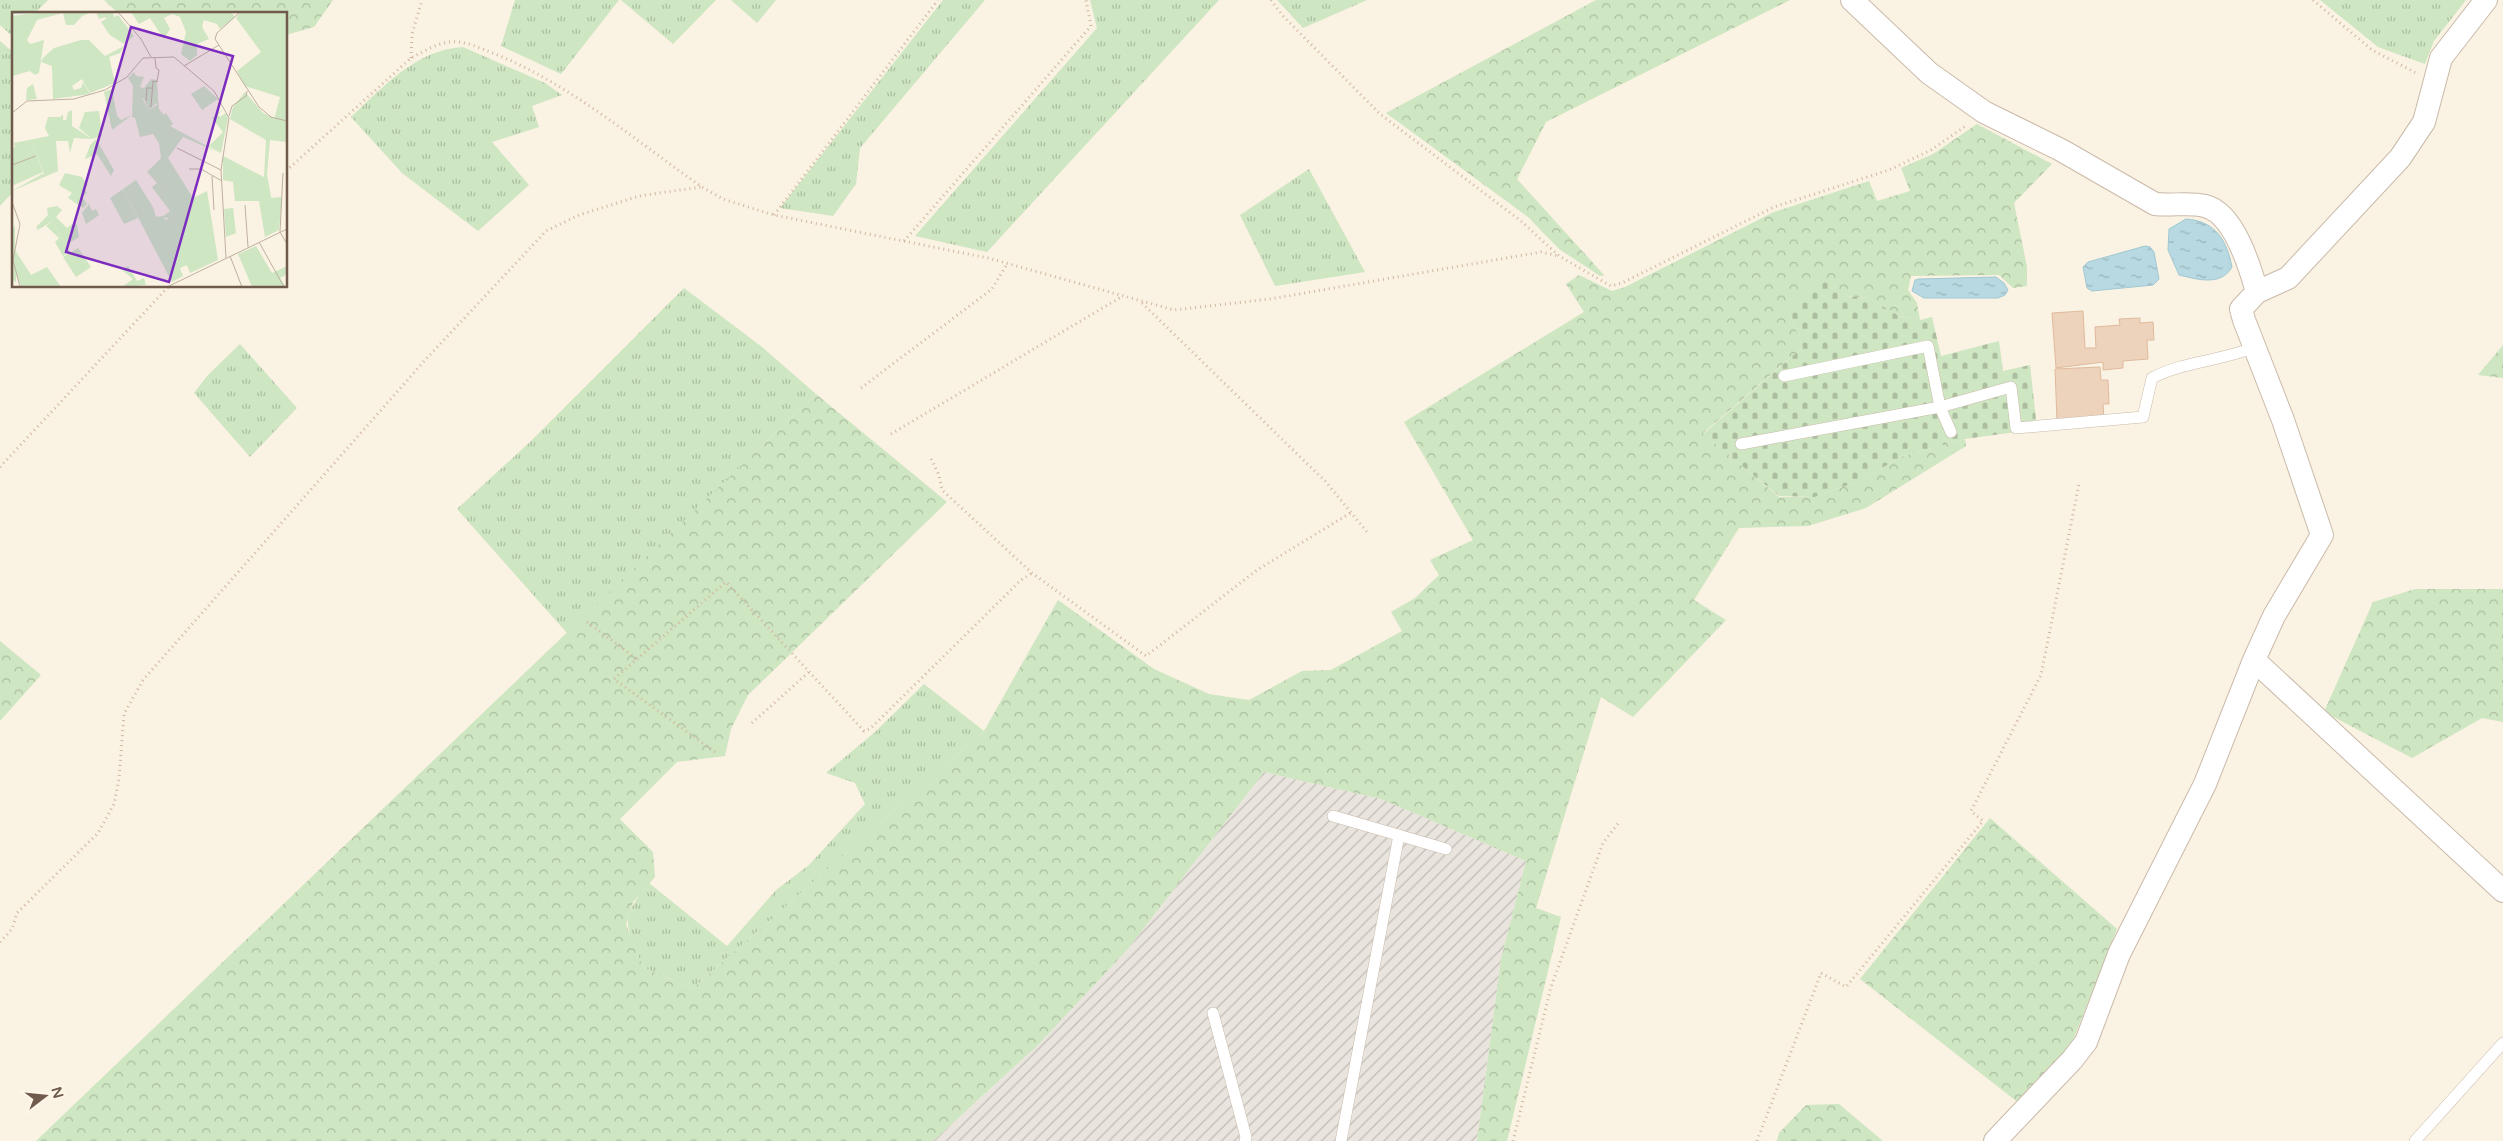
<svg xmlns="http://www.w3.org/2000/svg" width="2503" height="1141" viewBox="0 0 2503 1141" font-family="'Varela Round',sans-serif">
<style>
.industrial{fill:url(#industrial-furrows)}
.grass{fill:url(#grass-tufts)}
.forest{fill:url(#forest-crowns)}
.cemetery{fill:url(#cemetery-stones)}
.water{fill:url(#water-ripples);stroke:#a0c8d3}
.building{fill:#edd3bc;stroke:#dfba9d}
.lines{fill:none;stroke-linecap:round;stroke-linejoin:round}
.service-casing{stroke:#cabaaa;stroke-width:12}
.minor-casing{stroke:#cabaaa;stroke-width:24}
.path{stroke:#d2b6a0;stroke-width:3;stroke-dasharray:1 4;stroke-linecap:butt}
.service{stroke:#fff;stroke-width:11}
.minor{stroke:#fff;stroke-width:22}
.inset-river{fill:none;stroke:#b8d9e2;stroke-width:2.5}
.inset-road{fill:none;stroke:#bfb0a1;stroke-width:1}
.view{fill:#7b2cbf;fill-opacity:0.15;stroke:#7b2cbf;stroke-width:2.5}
.inset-edge{fill:none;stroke:#705a4b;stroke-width:2.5}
</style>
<defs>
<pattern id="industrial-furrows" width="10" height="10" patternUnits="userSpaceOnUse" patternTransform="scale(1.25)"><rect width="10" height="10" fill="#e9e4dd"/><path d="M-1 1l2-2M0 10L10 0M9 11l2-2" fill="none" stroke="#c1bcb5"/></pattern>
<pattern id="grass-tufts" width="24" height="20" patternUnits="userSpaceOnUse" patternTransform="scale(1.25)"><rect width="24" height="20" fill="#cee6c2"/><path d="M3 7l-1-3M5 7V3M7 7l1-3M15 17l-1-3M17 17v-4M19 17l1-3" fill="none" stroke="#acbda0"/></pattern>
<pattern id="forest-crowns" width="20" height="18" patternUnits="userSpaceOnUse" patternTransform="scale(1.25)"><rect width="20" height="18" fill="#cee6c2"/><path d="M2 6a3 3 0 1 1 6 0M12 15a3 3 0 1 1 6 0" fill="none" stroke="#acbda0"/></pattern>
<pattern id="cemetery-stones" width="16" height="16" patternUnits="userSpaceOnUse" patternTransform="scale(1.25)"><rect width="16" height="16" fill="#cee6c2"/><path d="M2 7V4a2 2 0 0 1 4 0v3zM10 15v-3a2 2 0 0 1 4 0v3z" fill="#acbda0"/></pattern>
<pattern id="water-ripples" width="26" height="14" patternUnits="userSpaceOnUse" patternTransform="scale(1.25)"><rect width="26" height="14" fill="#b8d9e2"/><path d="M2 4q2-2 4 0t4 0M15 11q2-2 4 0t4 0" fill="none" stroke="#9ab3b9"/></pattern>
</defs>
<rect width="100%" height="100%" fill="#faf2e2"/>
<!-- industrial -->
<path class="industrial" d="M1264 772 1381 799 1526 861 1501 959 1477 1141H933L1037 1046 1127 950Z"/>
<!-- grass -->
<path class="grass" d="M0 0H48L34 14H14V33L11 35 0 25Z
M515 0H619L561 74 501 46Z
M621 0H716L673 44Z
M731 0H776L757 23Z
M943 0H985L860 148 856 184 833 216 780 208Z
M1090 0H1219L987 252 915 236 1097 28Z
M1277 0H1367L1303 28Z
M2320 0H2466L2434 41 2425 64 2378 47Z
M0 41 14 53V191L0 206Z
M463 47 545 83 562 95 532 106 539 127 492 142 529 185 478 231 402 173 351 117C384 86 416 50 463 47Z
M1309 169 1365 272 1275 286 1240 215Z
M684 288 762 347 816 394 567 633 457 509 531 441Z
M240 344 297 408 250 457 194 393 208 375Z
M924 684 984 731 692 989 643 967C626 926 618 920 649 883L727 946 776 890 809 865 865 804 855 783 826 773 875 732Z"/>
<!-- forest -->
<path class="forest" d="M104 0H333L314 27 286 35V14H119Z
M1596 0H1790L1546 122 1517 179 1604 275 1600 276 1559 249 1528 217 1386 113Z
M1977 124 2052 164 2014 203 2027 267V286L2013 288 1999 275 1911 276 1908 290 1917 303 1920 320 1899 316 1869 298 1843 296 1788 310 1803 347 1703 433 1779 497H1815L1859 481 1903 456 1965 439 1966 446 1866 508 1808 526 1739 528 1694 600 1726 620 1633 717 1601 697 1536 908 1561 917 1507 1141H1477L1501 959 1526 861 1381 799 1264 772 1127 950 1037 1046 933 1141H36L816 394 947 502 748 695 731 729 725 756 677 762 620 819 653 852 655 877 633 902 626 925 643 967 692 989 984 731 1058 600 1154 669 1209 694 1249 700 1302 671 1331 670 1402 631 1391 612 1415 598 1439 575 1430 560 1473 540 1404 422 1584 312 1566 284 1579 275 1612 291 1625 287 1774 212 1869 181 1877 201 1910 191 1901 168 1933 154Z
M2503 345V378L2478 375Z
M2415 589H2503V722L2482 718 2412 758 2324 712 2373 602Z
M0 641 41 675 0 721Z
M1990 818 2117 929 2066 1058 2020 1104 1860 979Z
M1839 1104 1883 1141H1777L1779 1133 1806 1105Z"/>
<!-- cemetery -->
<path class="cemetery" d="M1820 276 1843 296 1869 298 1899 316 1920 320 1932 317 1941 356 1999 341 2003 371 2030 365 2037 429 1965 439 1903 456 1859 481 1815 497 1779 496 1703 434 1803 347 1788 310Z"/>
<!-- water -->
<path class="water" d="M2186 219C2216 221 2227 241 2232 267 2221 287 2196 279 2179 275L2168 250 2169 229Z
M2145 246 2150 247 2154 252 2159 279 2153 285 2092 291 2087 288 2083 267 2088 262Z
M1996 277 2004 283 2008 290 2005 295 1998 298H1924L1912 291 1915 280 1919 279Z"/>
<!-- building -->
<path class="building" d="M2083 311 2085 348H2096L2095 327 2120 325 2119 319 2140 318V323L2153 322 2154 340H2147L2148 359 2123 361V368L2103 370V362L2056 368 2052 313Z
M2100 367 2101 380H2108L2109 404H2103L2104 419 2057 421 2055 369Z"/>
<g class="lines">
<!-- service casing -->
<g class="service-casing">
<path id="service" d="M1784 376 1928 346 1940 407 1951 432
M1741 444 1940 407 2011 387 2016 428 2143 417 2152 378C2181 362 2221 361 2255 347
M1333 816 1446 849
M1213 1013 1246 1137 1245 1141
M1341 1141 1399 835
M2415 1141 2503 1043"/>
</g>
<!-- minor casing -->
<g class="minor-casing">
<path id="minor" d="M1852 0 1929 73 1984 112 2061 150 2155 204C2171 206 2189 202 2205 206 2234 213 2250 267 2257 292L2241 309 2244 320 2283 420 2322 535 2274 616 2254 660 2205 784 2119 954 2086 1042 2072 1060 1995 1141
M2257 292 2288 278 2400 158 2424 122 2441 58 2486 0
M2254 660 2503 891"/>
</g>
<!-- path -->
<path class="path" d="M1271 0 1282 15 1380 114 1521 221 1559 256 1611 286 1622 283 1774 207 1889 170 1931 150 1967 125
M2313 0 2372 50 2416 73
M411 58 412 34 422 0
M286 171 411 58C423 52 435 44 449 42 463 40 477 47 490 52 568 82 633 139 702 187L723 199 774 215 988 258 1174 310 1270 299 1541 252 1559 256
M774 215 938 0
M904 241 1091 26 1086 0
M1142 303 1326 482 1367 532
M861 388 992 289 1007 264
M891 434 1121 297
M931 459 939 475 942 490 1032 573 1146 656 1257 570 1352 512
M0 467 169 286
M587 622 637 659
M752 723 809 672
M715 752 614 679 726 582 864 731 870 729 1021 580 1032 573
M0 942 12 929 17 913 98 833 114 804 119 779 124 714 143 680 427 358 546 231 579 215 639 196 701 187
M1513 1141 1551 987 1603 843 1620 821
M1757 1141 1821 973 1846 987 1983 821 1971 811 2041 675 2079 484"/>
<!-- service -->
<use href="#service" class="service"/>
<!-- minor -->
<use href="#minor" class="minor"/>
</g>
<!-- overview -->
<g transform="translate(12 12)">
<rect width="275" height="275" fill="#faf2e2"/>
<path d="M28 0H78V1L70 4 62 13H54L51 1 25 8 15 28 18 32 32 28 27 61 23 63 18 59 0 64V4ZM84 0H101L102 5 106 3 122 24 112 32 98 23 89 10 94 7 93 5 87 7ZM228 0H275V124L259 120 268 85 233 74 225 59 249 40 224 6ZM87 99 90 124 80 127 67 116 73 100ZM84 127 102 158 99 164 85 142 73 147 78 133ZM53 161 70 165 76 173 72 175 75 181 70 185 75 192 71 196 56 186 60 181 47 173ZM145 171 161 203 158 207 150 205 158 199 140 175ZM111 177 126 206 112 212 98 186ZM270 185 267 218 265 219 258 186ZM77 192 80 199 84 197 87 203 74 212 70 201ZM40 209 58 240 51 244 43 230 47 226 34 214ZM244 234 260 261 275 254V262L268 266 274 275H240L226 242ZM66 236 79 255 64 265 51 245Z" fill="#cee6c2"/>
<path d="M119 0H219L223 5 208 17 205 12 192 8 190 15 197 27 185 32V43L178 49 169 42 174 20 168 5 160 2 152 6 158 17 152 27 138 6 127 12ZM69 28H77L93 44 112 34 108 41 97 45 103 71 78 81 70 67 60 74 62 78 69 76 71 70 78 82 41 87 40 54 29 50 31 46 42 36ZM122 60 124 64 132 65 128 75 132 76 128 82 137 98 145 93V75L147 97 152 103 154 101 161 112 158 114 208 141 171 125 156 146 181 186 195 179 206 248 178 261 175 253 168 256 171 264 160 270 111 177 124 168 141 195 144 205 150 204 154 208 161 204 145 171 135 160 149 146 147 131 141 122 128 125 123 106 120 105 121 74 116 66ZM21 72 25 87 14 88 15 76ZM192 74 206 87 190 98 179 82ZM100 77 105 104 109 108 120 103 100 118 92 80ZM233 80 251 101 266 108 264 117 275 119V130L258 128 255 162 265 219 253 225 247 189H223L221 170 211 168V144L252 165 254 128 218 107 221 95ZM211 97 206 103 208 105 214 101 216 106 209 141 197 134 211 120 200 106ZM60 98V114L80 127 62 126 58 141 56 129H44L46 159 0 179 32 161 20 132 3 135 2 131 37 124 33 116 36 105H48L51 102V108H54L56 100ZM45 194 50 198 44 205 55 216 63 210 65 213 67 225 54 233 40 209 26 218 24 215 36 203 35 196ZM221 196 224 221 214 225 212 197ZM3 214V238L19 263 35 255 49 275H9L4 261V270L0 268V216ZM116 254 125 269 132 266 134 273 110 275 121 267 110 258Z" fill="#cee6c2"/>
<path d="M139 67 145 68 146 90 137 98 132 87 126 84ZM11 132H20L31 160 0 174V136Z" fill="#cee6c2"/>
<path class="inset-river" d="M0 1 15 0"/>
<path class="inset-road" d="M106 0 129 27 139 45M228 0 205 21 203 27 247 95 259 105 275 109M172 54 207 33M134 89 135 76H141M139 95 141 69 145 70 147 58 144 56 143 46M0 101 15 89 62 87 93 78 115 65 131 46 162 45 202 79 217 106 209 158 214 246M217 104 220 94 234 84 235 79M165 136 209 158M0 153 24 144M177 157H189L210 169M271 161 268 220 275 232M200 164 202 198M0 190 8 212 1 248 8 275M233 193 236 235M247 230 272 275M218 244 230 275M155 275 275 217"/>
<path class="view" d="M119 15 221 44 157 270 54 240Z"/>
<rect width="275" height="275" class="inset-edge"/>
</g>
<!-- north arrow -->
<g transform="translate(45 1096) rotate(74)" stroke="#fef6e8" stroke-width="4" paint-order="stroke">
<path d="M0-4L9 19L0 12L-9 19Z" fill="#705a4b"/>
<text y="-8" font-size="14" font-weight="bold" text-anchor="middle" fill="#705a4b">N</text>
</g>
</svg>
